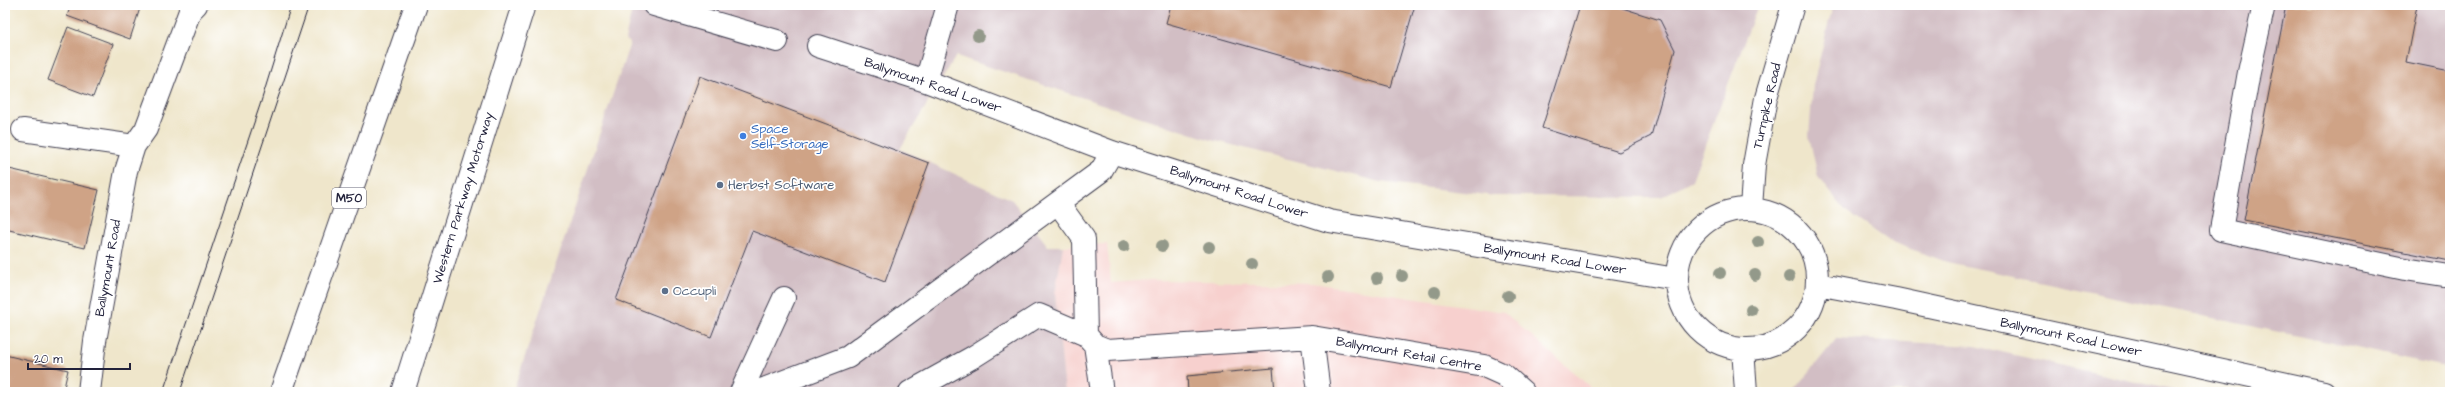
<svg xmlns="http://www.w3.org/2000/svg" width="2455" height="397" viewBox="0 0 2455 397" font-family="'Architects Daughter',sans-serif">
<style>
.built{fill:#f7d0ce}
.industrial{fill:#d2bec4}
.building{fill:#cfa386}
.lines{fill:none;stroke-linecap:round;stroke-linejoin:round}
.minor-casing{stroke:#413f51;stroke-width:24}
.highway-casing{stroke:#413f51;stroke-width:24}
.minor{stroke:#fff;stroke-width:22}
.highway{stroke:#fff;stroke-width:22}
.tram{stroke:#22223b;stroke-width:1}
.tree{fill:#93998a}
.shop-dot{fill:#3f7fe0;stroke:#fff;stroke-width:1.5}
.service-dot{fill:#5c6f8a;stroke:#fff;stroke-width:1.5}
.labels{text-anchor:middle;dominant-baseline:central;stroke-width:3.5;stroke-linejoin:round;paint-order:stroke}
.shield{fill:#fff;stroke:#646476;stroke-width:1}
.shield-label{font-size:12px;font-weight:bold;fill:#22223b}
.street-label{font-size:13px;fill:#22223b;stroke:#fff}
.shop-label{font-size:13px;fill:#366cbe;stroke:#fff;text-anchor:start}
.service-label{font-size:13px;fill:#4e5e75;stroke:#fff;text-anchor:start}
</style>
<rect width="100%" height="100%" fill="#fff"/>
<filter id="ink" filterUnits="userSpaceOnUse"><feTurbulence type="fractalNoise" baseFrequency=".025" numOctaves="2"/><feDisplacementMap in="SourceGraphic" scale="8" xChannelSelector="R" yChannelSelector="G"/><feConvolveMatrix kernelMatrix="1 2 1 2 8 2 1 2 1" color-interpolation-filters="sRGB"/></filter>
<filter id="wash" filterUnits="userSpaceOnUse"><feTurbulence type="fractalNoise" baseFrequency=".012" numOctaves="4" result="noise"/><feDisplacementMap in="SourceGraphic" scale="16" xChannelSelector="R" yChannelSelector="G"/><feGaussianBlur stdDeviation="0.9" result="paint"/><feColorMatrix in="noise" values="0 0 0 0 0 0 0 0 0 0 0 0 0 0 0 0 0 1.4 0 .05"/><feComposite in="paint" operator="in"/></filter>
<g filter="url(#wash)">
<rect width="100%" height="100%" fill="#efe6cb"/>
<!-- built -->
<path class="built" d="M1107 244 1111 283 1151 280 1312 283 1504 312 1596 392H1065L1055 294 1063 246Z"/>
<!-- industrial -->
<path class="industrial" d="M633 5H1758L1692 180 1661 197 1496 196 1380 182 1208 139 956 56 900 149 1012 200 1048 246H1063L1055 294 1065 392H513L630 43 625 40Z
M1833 5H2450V368L1947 262 1889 241 1846 211 1818 177 1809 136 1813 85Z
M1837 338 1974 346 2182 392H1793Z"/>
<g id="blocks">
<!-- building -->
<path class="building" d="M71 5H141L130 39 67 16Z
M1171 5H1415L1391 87 1166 23Z
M1580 5H1613L1660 20 1675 50 1651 136 1619 152 1542 128Z
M2286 5H2417L2406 62 2450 71V261L2244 220Z
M68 27 113 44 93 97 48 80Z
M700 76 929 163 885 282 752 231 711 337 616 300Z
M5 168 99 190 85 248 5 229Z
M5 355 68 370 63 392H5Z
M1273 368 1275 392H1188L1187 376Z"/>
</g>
</g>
<g filter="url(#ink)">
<use href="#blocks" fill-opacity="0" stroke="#413f51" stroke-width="1"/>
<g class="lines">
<!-- minor casing -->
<g class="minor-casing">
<path id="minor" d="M654 5 777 41
M2264 5 2249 72 2221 230 2405 269 2450 276
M818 46 926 81 1112 152 1329 221 1676 279
M926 81 948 5
M23 130 134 146
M1058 203 1084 239 1086 335 1095 345 1102 392
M1751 208 1754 165 1766 98 1793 5
M1677 279a70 70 0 1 1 140 0a70 70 0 1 1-140 0Z
M1817 284 1896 299 2324 392
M1312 337 1319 392
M1095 345 1107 350 1312 337 1484 366 1504 375 1523 392
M1743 349 1746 392
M89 392 95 341 126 171 134 146 146 129 190 11 196 5
M741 392 784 298
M756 392 848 357 1101 171 1112 152
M910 392 973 357 1039 315 1086 335"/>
</g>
<!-- highway casing -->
<g class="highway-casing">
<path id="highway" d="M281 392 416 5
M403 392 524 5"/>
</g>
<!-- minor -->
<use href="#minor" class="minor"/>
<!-- highway -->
<use href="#highway" class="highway"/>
<!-- tram -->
<path class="tram" d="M163 392 260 105 291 5
M180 392 309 5"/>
</g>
<!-- trees -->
<g class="tree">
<circle cx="978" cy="36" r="6"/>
<circle cx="1758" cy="242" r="6"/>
<circle cx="1124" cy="246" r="6"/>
<circle cx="1162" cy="246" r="6"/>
<circle cx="1209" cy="247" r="6"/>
<circle cx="1252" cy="264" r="6"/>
<circle cx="1720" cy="273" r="6"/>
<circle cx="1755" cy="275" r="6"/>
<circle cx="1402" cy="276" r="6"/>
<circle cx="1328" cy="277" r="6"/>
<circle cx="1789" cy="277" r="6"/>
<circle cx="1377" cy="278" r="6"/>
<circle cx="1435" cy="292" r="6"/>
<circle cx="1508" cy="296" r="6"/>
<circle cx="1751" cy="310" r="6"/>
</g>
</g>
<!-- markers -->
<circle class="shop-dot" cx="743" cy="136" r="4"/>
<g class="service-dot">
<circle cx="720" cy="185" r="4"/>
<circle cx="665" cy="291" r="4"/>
</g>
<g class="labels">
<!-- shield labels -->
<rect class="shield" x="332" y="188" width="34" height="20" rx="3"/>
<g class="shield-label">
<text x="349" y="198">M50</text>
</g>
<!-- street labels -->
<g class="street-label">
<text transform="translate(933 85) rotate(19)">Ballymount Road Lower</text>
<text transform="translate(1767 106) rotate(-77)">Turnpike Road</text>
<text transform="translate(1239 192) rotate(18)">Ballymount Road Lower</text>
<text transform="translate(463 198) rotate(-73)">Western Parkway Motorway</text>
<text transform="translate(1555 259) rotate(9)">Ballymount Road Lower</text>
<text transform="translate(108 268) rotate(-80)">Ballymount Road</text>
<text transform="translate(2071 337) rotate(12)">Ballymount Road Lower</text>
<text transform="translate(1409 354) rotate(10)">Ballymount Retail Centre</text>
</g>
<!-- shop labels -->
<g class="shop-label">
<text x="751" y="129">Space<tspan x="751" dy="15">Self-Storage</tspan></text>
</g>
<!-- service labels -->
<g class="service-label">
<text x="728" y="185">Herbst Software</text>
<text x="673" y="291">Occupli</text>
</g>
</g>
<!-- margin -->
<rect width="2455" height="397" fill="none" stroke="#fff" stroke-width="20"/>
<!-- scale -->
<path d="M28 363v6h102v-6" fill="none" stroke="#22223b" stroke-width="2"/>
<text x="34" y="363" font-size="12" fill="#22223b" stroke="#ffffff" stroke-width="3" paint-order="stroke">20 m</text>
</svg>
